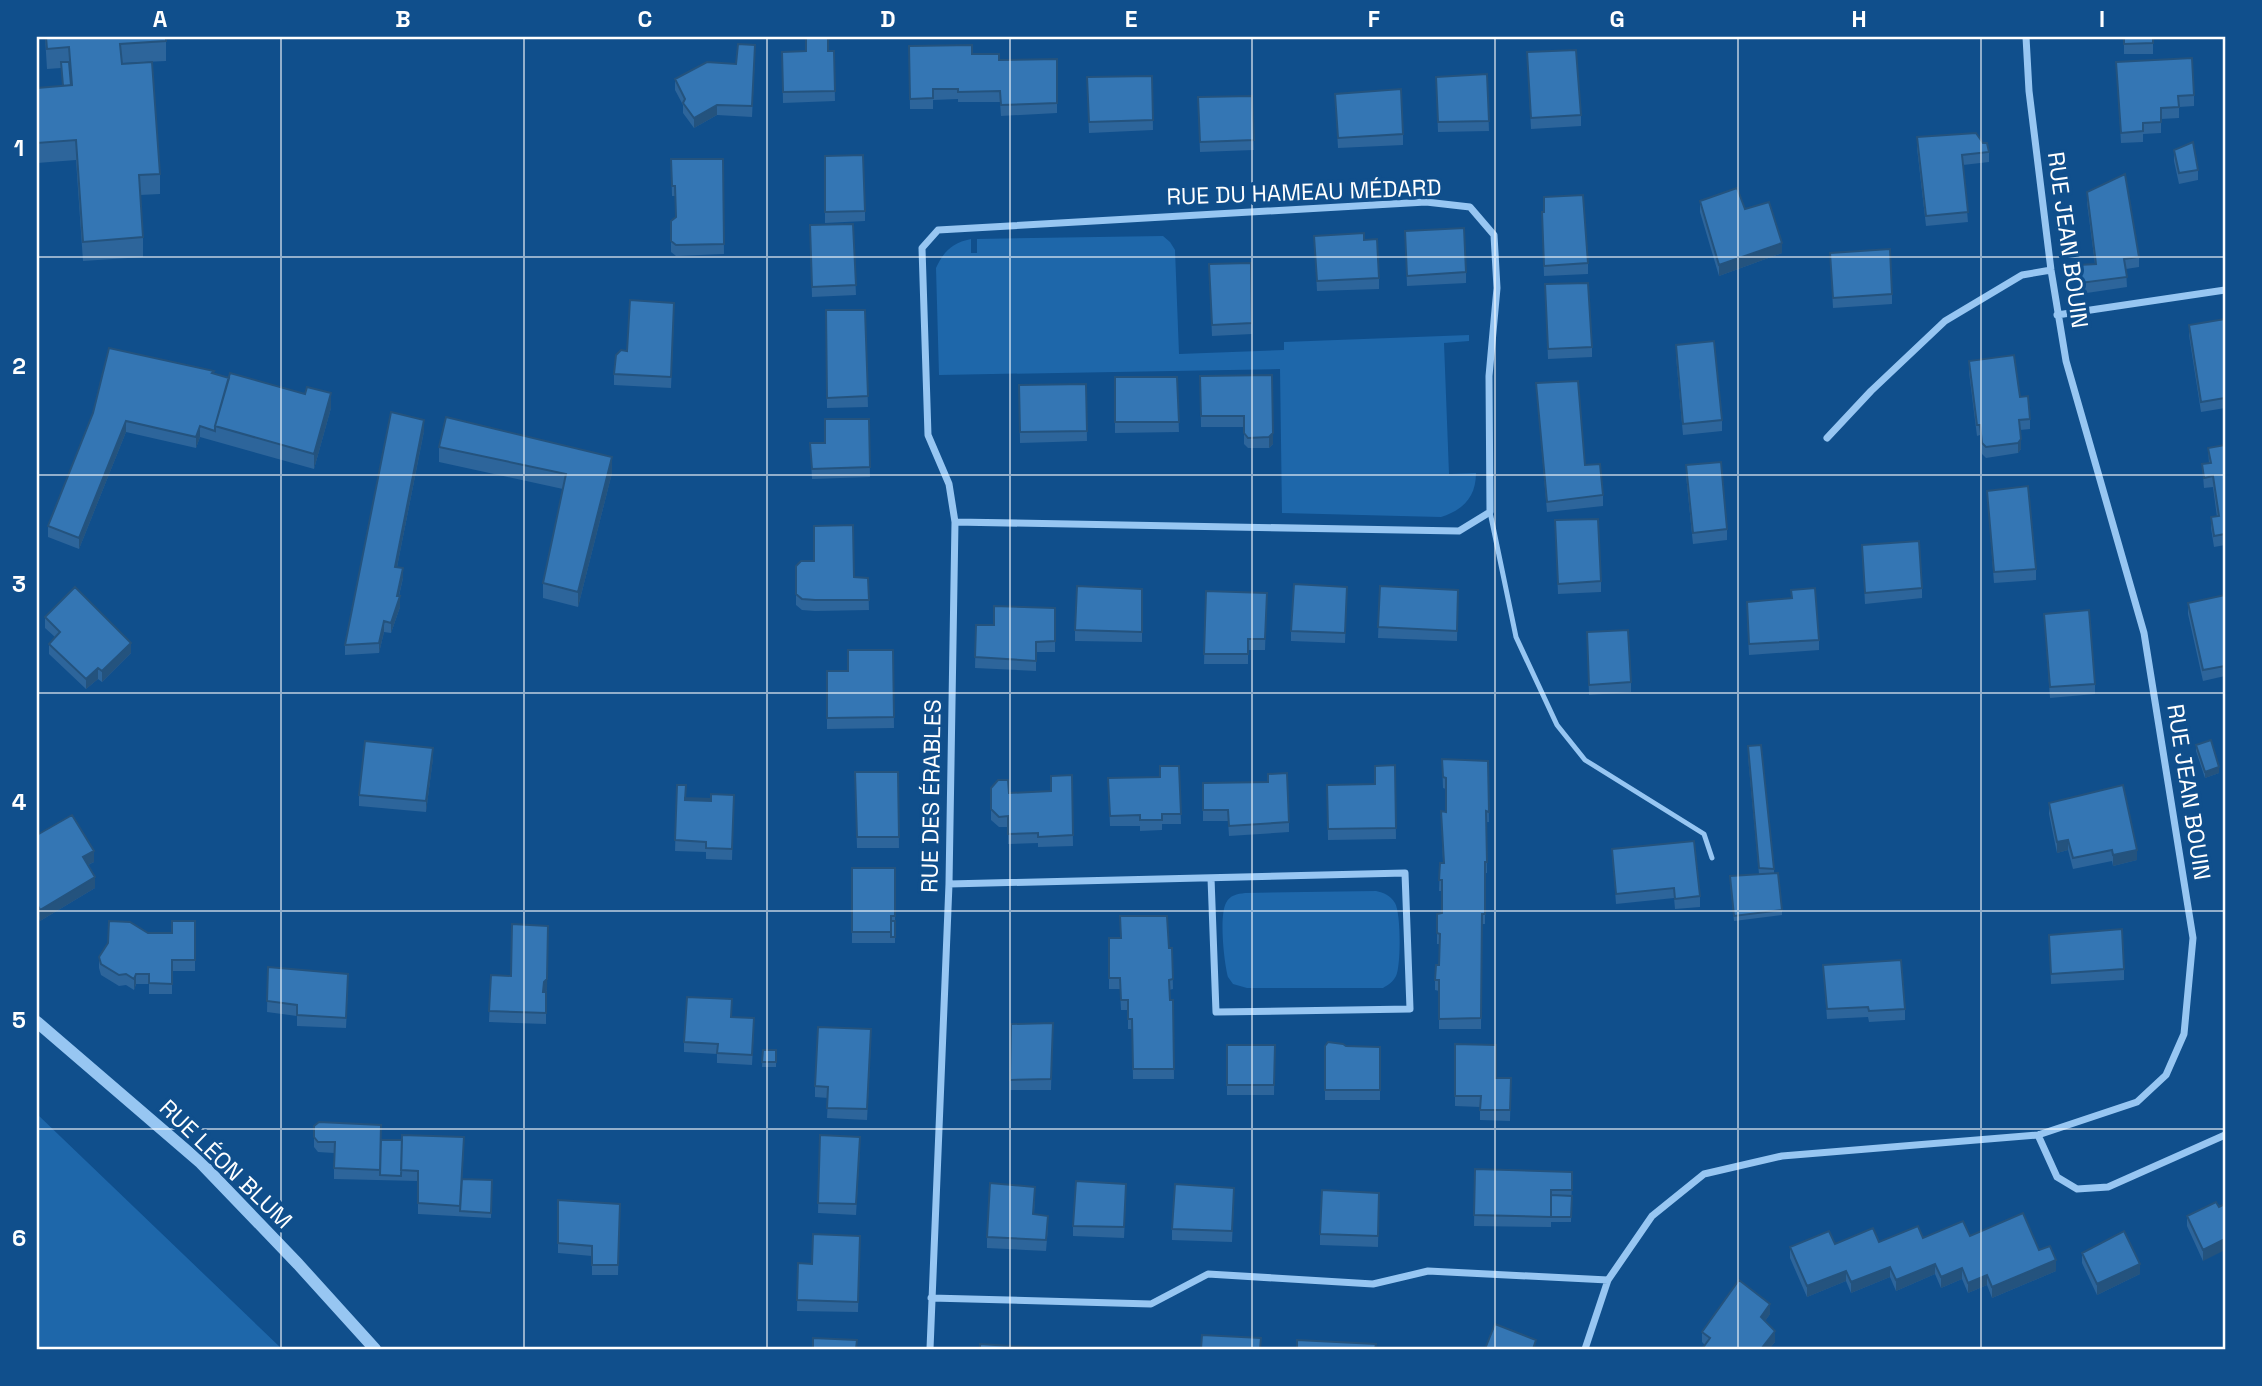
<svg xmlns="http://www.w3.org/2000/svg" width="2262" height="1386" viewBox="0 0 2262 1386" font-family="'Space Grotesk',sans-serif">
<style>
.green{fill:#1e67aa}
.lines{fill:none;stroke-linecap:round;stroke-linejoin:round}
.service{stroke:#97c6f2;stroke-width:5}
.minor{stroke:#97c6f2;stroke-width:7}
.tertiary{stroke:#97c6f2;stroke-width:12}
.wall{fill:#2d659b}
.shaded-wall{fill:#24537e}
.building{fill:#3476b4;stroke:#24537e;stroke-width:2}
.grid{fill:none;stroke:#fff;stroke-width:2;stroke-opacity:0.55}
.labels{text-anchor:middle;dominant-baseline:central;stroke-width:7;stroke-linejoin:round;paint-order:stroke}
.street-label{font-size:23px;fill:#fff;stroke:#104f8c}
.neatline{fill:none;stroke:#fff;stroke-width:2.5}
.grid-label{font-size:23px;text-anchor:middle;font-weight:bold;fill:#fff}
</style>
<rect width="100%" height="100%" fill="#104f8c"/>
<!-- green -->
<path class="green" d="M1163 236 1170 242 1175 250 1179 354 1284 350V342L1469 335V341L1444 343 1449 474 1476 473C1476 497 1463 510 1441 517L1282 513 1280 369 939 375 936 268C944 251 952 243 971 239V253H977V239Z
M1376 891C1384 893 1390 895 1395 903 1401 913 1401 966 1396 976 1393 982 1388 985 1383 988H1247L1233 984 1228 977C1224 962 1219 916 1226 903 1230 895 1237 894 1245 893Z
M37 1114 282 1349H37Z"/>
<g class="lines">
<!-- service -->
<path class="service" d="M1490 512 1516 637 1557 725 1585 760 1704 834 1712 858"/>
<!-- minor -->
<path class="minor" d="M2057 315 2225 290
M1827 438 1871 391 1945 321 2022 275 2051 270
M949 884 1405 873 1410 1009 1216 1012 1211 878
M2038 1135 2057 1177 2077 1189 2108 1187 2225 1135
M931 1298 1151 1304 1208 1274 1373 1284 1428 1271 1608 1280
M930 1349 949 884 955 522 949 484 928 435 922 248 938 230 1426 202 1470 207 1494 235 1497 288 1489 376 1490 512 1459 531 955 522
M1585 1349 1608 1280 1652 1216 1704 1174 1782 1156 2038 1135 2137 1102 2166 1075 2184 1034 2193 938 2144 633 2066 361 2051 270 2029 91 2026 37"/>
<!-- tertiary -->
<path class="tertiary" d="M37 1022 201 1163 298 1264 375 1349"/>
</g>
<!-- wall -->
<path class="wall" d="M45 37H166V61L122 63 160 174V194L140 195 143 237V257L83 261 76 160 37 163V88L63 86 61 68 47 69Z
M2124 37H2153V54H2124Z
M909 46 972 54 999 60 1057 59V113L1001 116 1000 102H958V99L933 100V109H910Z
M828 51H834L835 101 783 103 782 52Z
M1527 52 1581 115V126L1531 129Z
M755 55 752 117 717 115 694 128 683 113V105L675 90V79L736 64Z
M2116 62 2194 95V106L2179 107V118L2161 119V133L2143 134V142L2121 143Z
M1487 74 1489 131 1438 132 1436 77Z
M1152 76 1153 130 1089 133 1087 77Z
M1335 94 1403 134V145L1338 148Z
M1252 96 1254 150 1200 152 1198 97Z
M1917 137 1989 152V162L1963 165 1968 222 1926 226 1917 148Z
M2174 150 2198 170V180L2179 184 2174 161Z
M825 156 865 211V221L825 223Z
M671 159H723L724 254 676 256 671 252V221L675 218V196H672Z
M2087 192 2139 257V267L2126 269 2127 287 2080 294 2078 265 2095 264 2087 203Z
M1700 201 1745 209 1782 253 1719 276 1700 212Z
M1542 212H1544L1588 263V274L1544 276Z
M853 224 856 295 812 297 810 225Z
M1405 231 1466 272V283L1407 286Z
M1314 236 1364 240 1379 278V289L1317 291Z
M1830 253 1892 294V304L1833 308Z
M1251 263 1252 334 1212 336 1209 264Z
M1545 284 1592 347V357L1548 359Z
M826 310H865L868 407 827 408Z
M674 314 671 388 614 385V374L627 351Z
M2225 319V408L2201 412 2189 335V325Z
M1676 345 1722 420V431L1683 435 1676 356Z
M1969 361 2020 397 2030 419V429L2020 430 2021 449 2018 453 1986 458 1982 454 1980 435 1977 436 1969 372Z
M214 373 331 408 314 469 200 437 196 448 126 432 79 549 48 537V526L93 413Z
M1272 375 1273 444 1269 448H1248L1244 444V427H1201L1200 376Z
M1115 377H1177L1179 432 1115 433Z
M1536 383 1603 495V506L1547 512Z
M1086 384 1087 441 1020 443 1019 385Z
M869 419 870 477 812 479 810 443H825Z
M424 431 397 567 403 578 399 596 400 607 391 633 384 632 379 653 345 655V645Z
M2225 445V545L2214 547 2211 528V517H2217L2213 487 2204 488 2202 464 2209 463 2208 448Z
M439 447 612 473 578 607 543 598V583L563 489 439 462Z
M1686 465 1727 529V540L1693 544 1686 475Z
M1987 491 2036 569V580L1994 583Z
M1555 520 1601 581V592L1558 594Z
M1862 545 1922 588V598L1865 604Z
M796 577 868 578 869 610 815 611 802 610 796 605Z
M1380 586 1458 590 1457 641 1378 638Z
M1347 587 1345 643 1291 641V631Z
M1142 589V642L1075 641V630Z
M1206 591 1267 593 1265 650H1248V664H1204Z
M2225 595V676L2203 681 2188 614V603Z
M1791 599 1819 640V650L1749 655 1747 613Z
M1055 608V652H1036V671L975 668 976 625H994Z
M2044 614 2095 684V694L2050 698Z
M45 617 131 653 102 682 98 679 86 689 49 654V644L55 637 45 628Z
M1587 632 1631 682V692L1589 695Z
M893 650 894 728 827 729V671H848Z
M2196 745 2219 773 2205 778 2196 751Z
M1748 746 1774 869V873L1782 910V915L1734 921 1730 881 1759 874 1748 757Z
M433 758 426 812 359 806V795Z
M1442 759 1488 761 1489 822H1486L1487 873H1485V924H1482L1481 1029H1439V991L1435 990V980L1439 965 1440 944H1437V914L1442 913V891H1439L1440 863H1443L1441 811 1446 812V789L1443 788Z
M1395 765 1396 839 1328 840 1327 785 1375 784Z
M1179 766 1181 824H1162V830L1140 831V826H1110L1108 778 1160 777Z
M898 772 899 848H857L855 783Z
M1072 775 1073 846 1038 847V843L1008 844V827H999L991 820V788L1009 793 1051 791Z
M1203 783 1289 822V832L1229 836 1228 821H1203Z
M677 785 686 798 711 799 734 795 732 860 706 859V852L675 851Z
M2049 803 2137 860 2113 866 2112 861 2073 869 2068 850 2057 853 2049 814Z
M37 835 94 862 88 865 95 888 40 921 37 915Z
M1612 849 1700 896V907L1675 909 1674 898 1616 904Z
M852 868H895V943H852Z
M195 921V971H172V994H149V984H136L134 990 126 985 119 986 101 975 99 968V957L148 933H172Z
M2049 935 2124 969V980L2051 984Z
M1109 938 1172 948 1173 989 1169 990 1170 1000H1173L1174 1079H1133L1132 1029H1128V1010H1121L1120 989H1109Z
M1823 965 1905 1009V1020L1869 1022 1868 1017 1827 1019Z
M268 967 348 984 346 1028 297 1026V1016L267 1012Z
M491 975 547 990 545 992H546V1024L489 1022Z
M731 1017 754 1028 752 1065 717 1063V1054L684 1052V1042Z
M1053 1023 1051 1090H1010L1011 1024Z
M871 1040 867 1120 827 1118 828 1098 815 1097V1086Z
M1455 1044 1496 1078H1511L1510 1121 1480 1120V1107L1455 1106Z
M1227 1045H1275L1274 1095H1227Z
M1325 1046 1380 1047V1100H1325Z
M763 1050H776V1067H762Z
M314 1126 380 1156 464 1148 462 1179 492 1180 491 1218 418 1214V1181L334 1179V1153L318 1152 314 1147Z
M820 1135 860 1147 856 1215 818 1213Z
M1475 1169 1572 1172 1571 1222H1551V1221V1227L1474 1226Z
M1379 1193 1378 1247 1320 1245V1234Z
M1126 1195 1124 1238 1073 1236V1226Z
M1035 1197 1034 1214 1048 1227 1046 1251 987 1248V1237Z
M1234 1199 1232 1242 1172 1240V1229Z
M558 1200 620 1204 618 1275H592V1256L558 1253Z
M2216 1202 2203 1261 2187 1226V1216Z
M860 1236 858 1312 797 1311 798 1263 812 1264Z
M1970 1236 2039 1250 2056 1271 1992 1298 1987 1285 1968 1293 1962 1279 1941 1288 1935 1274 1896 1291 1890 1277 1851 1293 1846 1281 1807 1297 1790 1258V1247L1879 1242 1923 1238Z
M2082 1253 2140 1274 2097 1295 2082 1263Z
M1770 1314 1765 1321 1775 1342 1769 1349H1702L1705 1345 1702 1342V1332Z"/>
<!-- shaded-wall -->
<path class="shaded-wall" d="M717 105V115L694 128V118Z
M1782 243V253L1719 276V265Z
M331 393V408L314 469V454Z
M424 420V431L395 577V567Z
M126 421V432L79 549V538Z
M200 426V437L196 448V437Z
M1273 433V444L1269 448V437Z
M2021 439V449L2018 453V443Z
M612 457V473L578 607V592Z
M403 568V578L397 603 400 596V607L391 633V623Z
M384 621V632L379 653V643Z
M131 643V653L102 682V671Z
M98 668V679L86 689V679Z
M433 748V758L426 812V801Z
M2219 767V773L2205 778V772Z
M2068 840V850L2057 853V842Z
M2137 850V860L2113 866V855Z
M94 851V862L83 867V857Z
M95 877V888L40 921V910Z
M548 936 547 990 544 993V982Z
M136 974V984L134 990V979Z
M2225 1239V1250L2203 1261V1250Z
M2056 1260V1271L1992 1298V1287Z
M1935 1264V1274L1896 1291V1280Z
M2140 1264V1274L2097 1295V1284Z
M1890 1267V1277L1851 1293V1282Z
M1962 1268V1279L1941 1288V1277Z
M1846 1271V1281L1807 1297V1286Z
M1987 1275V1285L1968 1293V1283Z
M1770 1304V1314L1761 1327V1317Z
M1775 1331V1342L1769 1349H1761Z"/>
<!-- building -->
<path class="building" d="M46 37H166V41L120 44 122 64 152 62 160 174 139 175 143 237 83 242 76 140 37 143V88L72 85 69 47 47 49Z
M806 37H828V51H834L835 91 783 92 782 52 806 51Z
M2124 37H2153V43L2124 44Z
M738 44 755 45 752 106 717 105 694 118 683 103 685 99 675 79 707 62 736 64Z
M972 45V54H999V60L1057 59V103L1001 105 1000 91 958 92V89H933V98L910 99 909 46Z
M1576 50 1581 115 1531 118 1527 52Z
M2192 58 2194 95 2178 96 2179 107 2161 108V122L2143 123V131L2121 133 2116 62Z
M61 62H69L71 85 63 86Z
M1487 74 1489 121 1438 122 1436 77Z
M1152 76 1153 120 1089 122 1087 77Z
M1401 89 1403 134 1338 138 1335 94Z
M1252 96 1254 140 1200 142 1198 97Z
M1976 133 1983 143H1987L1989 152 1962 155 1968 212 1926 216 1917 137Z
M2193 142 2198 170 2179 173 2174 150Z
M863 155 865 211 825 212V156Z
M671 159H723L724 244 676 245 671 241V221L676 217 675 186H672Z
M2125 174 2139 257 2124 259 2127 277 2080 283 2078 265 2096 264 2087 192Z
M1737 188 1745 209 1769 202 1782 243 1719 265 1700 201Z
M1583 195 1588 263 1544 266 1542 212H1544V197Z
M853 224 856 285 812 287 810 225Z
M1464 228 1466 272 1407 276 1405 231Z
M1364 233V240L1377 239 1379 278 1317 281 1314 236Z
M1890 249 1892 294 1833 298 1830 253Z
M1251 263 1252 323 1212 325 1209 264Z
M1588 283 1592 347 1548 349 1545 284Z
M630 300 674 303 671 377 614 374 616 355 621 350 627 351Z
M826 310H865L868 396 827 398Z
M2225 319V398L2201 402 2189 325Z
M1714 341 1722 420 1683 424 1676 345Z
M109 348 214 371 212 373 229 378 215 426V431L200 426 196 437 126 421 79 538 48 526 93 413Z
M2014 355 2020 397 2028 396 2030 419 2019 420 2021 439 2018 443 1986 447 1982 443 1980 425H1977L1969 361Z
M230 373 305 394 307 387 331 393 314 454 215 426Z
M1272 375 1273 433 1269 437 1248 438 1244 433V416H1201L1200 376Z
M1115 377H1177L1179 422H1115Z
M1578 381 1585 465 1600 464 1603 495 1547 502 1536 383Z
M1086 384 1087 431 1020 432 1019 385Z
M391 412 424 420 395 567 403 568 397 596H400L391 623 384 621 379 643 345 645Z
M446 417 612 457 578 592 543 583 566 474 439 447Z
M825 419H869L870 467 812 469 810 443H825Z
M2225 445V534L2214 536 2211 517 2219 516 2213 476 2204 478 2202 464 2211 463 2208 448Z
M1721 462 1727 529 1693 533 1686 465Z
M2028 486 2036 569 1994 572 1987 491Z
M1598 519 1601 581 1558 584 1555 520Z
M853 525 854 577 868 578 869 600H815L802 599 796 594V566L801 561H814V526Z
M1919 541 1922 588 1865 593 1862 545Z
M1294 584 1347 587 1345 633 1291 631Z
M1077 586 1142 589V632L1075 630Z
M1380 586 1458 590 1457 631 1378 627Z
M75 587 131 643 102 671 98 668 86 679 49 644 60 632 45 617Z
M1815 588 1819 640 1749 644 1747 602 1792 598 1791 590Z
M1206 591 1267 593 1265 639H1248V654H1204Z
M2225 595V666L2203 670 2188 603Z
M994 606 1055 608V641L1036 642V661L975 657 976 625H994Z
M2089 610 2095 684 2050 687 2044 614Z
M1628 630 1631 682 1589 685 1587 632Z
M848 650H893L894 717 827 718V671H848Z
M2211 740 2219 767 2205 772 2196 745Z
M365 741 433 748 426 801 359 795Z
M1761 745 1774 869 1759 868 1748 746Z
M1442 759 1488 761 1489 812 1486 811 1487 862H1485V914H1482L1481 1018 1439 1019V980H1435L1436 965H1439L1440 934 1437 933V914L1442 913V880H1439L1440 863H1444L1441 811 1446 812V778L1443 777Z
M1395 765 1396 828 1328 829 1327 785 1375 784V766Z
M1160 766H1179L1181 814H1162V820H1140V815L1110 816 1108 778 1160 777Z
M855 772H898L899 837H857Z
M1287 773 1289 822 1229 826 1228 810H1203V783L1268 782V774Z
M1072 775 1073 835 1038 837V833L1008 834V816L999 817 991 809V788L998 780H1008L1009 793 1051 791V776Z
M677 785H686L685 800 711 801V794L734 795 732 849 706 848V842L675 840Z
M2123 785 2137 850 2113 855 2112 850 2073 858 2068 840 2057 842 2049 803Z
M685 798 711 799V801L685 800Z
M72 815 94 851 83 857 95 877 40 910 37 904V835Z
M1694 841 1700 896 1675 899 1674 888 1616 894 1612 849Z
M852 868H895V916H891V932H852Z
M1778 873 1782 910 1734 916 1730 876Z
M1120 916H1167L1169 948H1172L1173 979 1169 980 1170 1000H1173L1174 1069H1133L1132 1019H1128V1000H1121L1120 978H1109V938H1121Z
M109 921 130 922 148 933H172V921H195V960H172V984L149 983V974H136L134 979 126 974 119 975 101 964 99 957 108 943Z
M891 921H895V937H891Z
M512 924 548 926 547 979 544 982 543 992H546V1013L489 1011 491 975 511 976Z
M2122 929 2124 969 2051 974 2049 935Z
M1901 960 1905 1009 1869 1011 1868 1007 1827 1009 1823 965Z
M268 967 348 974 346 1018 297 1015V1005L267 1001Z
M687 997 732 999 731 1017 754 1018 752 1055 717 1053 718 1044 684 1042Z
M1053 1023 1051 1079 1010 1080 1011 1024Z
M818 1027 871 1029 867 1109 827 1108 828 1087 815 1086Z
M1328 1042 1343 1044 1346 1046 1380 1047V1090H1325V1046Z
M1455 1044 1496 1045V1078H1511L1510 1110H1480L1481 1096H1455Z
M1227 1045H1275L1274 1085H1227Z
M763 1050H776V1062H762Z
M319 1122 381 1125 380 1170 334 1168 335 1142H318L314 1137V1126Z
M402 1135 464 1137 460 1206 418 1203V1171L401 1170Z
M820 1135 860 1137 856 1204 818 1203Z
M381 1140H402L401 1176 380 1175Z
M1475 1169 1572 1172V1190H1551V1217L1474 1215Z
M462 1179 492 1180 491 1213 460 1211Z
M1076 1181 1126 1184 1124 1227 1073 1226Z
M990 1183 1035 1187 1033 1214 1048 1216 1046 1240 987 1237Z
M1175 1184 1234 1188 1232 1231 1172 1229Z
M1322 1190 1379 1193 1378 1236 1320 1234Z
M1551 1195 1572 1196 1571 1217H1551Z
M558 1200 620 1204 618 1265H592V1246L558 1243Z
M2216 1202 2219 1207 2225 1204V1239L2203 1250 2187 1216Z
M2023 1213 2039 1250 2050 1246 2056 1260 1992 1287 1987 1275 1968 1283 1962 1268 1941 1277 1935 1264 1896 1280 1890 1267 1851 1282 1846 1271 1807 1286 1790 1247 1829 1231 1835 1244 1873 1228 1879 1242 1918 1226 1923 1238 1963 1221 1970 1236Z
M2124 1231 2140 1264 2097 1284 2082 1253Z
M813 1234 860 1236 858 1302 797 1300 798 1263 812 1264Z
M1739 1280 1770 1304 1761 1317 1775 1331 1761 1349H1702L1710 1338 1702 1332Z
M1495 1324 1536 1340 1533 1349H1485Z
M1202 1335 1261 1338 1260 1349H1201Z
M813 1338 857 1340 856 1349H813Z
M1297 1340 1376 1344 1375 1349H1297Z
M980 1344 1041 1348V1349H980Z"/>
<!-- grid -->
<path class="grid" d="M281 37V1349M524 37V1349M767 37V1349M1010 37V1349M1252 37V1349M1495 37V1349M1738 37V1349M1981 37V1349M37 257H2225M37 475H2225M37 693H2225M37 911H2225M37 1129H2225"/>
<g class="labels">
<!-- street labels -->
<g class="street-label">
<text transform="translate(1304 192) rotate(-2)">RUE DU HAMEAU MÉDARD</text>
<text transform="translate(2068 240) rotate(82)">RUE JEAN BOUIN</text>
<text transform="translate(2189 792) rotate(81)">RUE JEAN BOUIN</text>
<text transform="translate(931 796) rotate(-89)">RUE DES ÉRABLES</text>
<text transform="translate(226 1164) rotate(44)">RUE LÉON BLUM</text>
</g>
</g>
<!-- border -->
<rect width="2262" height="1386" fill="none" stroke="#104f8c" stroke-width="77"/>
<rect x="38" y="38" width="2186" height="1310" class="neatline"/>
<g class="grid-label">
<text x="160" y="27">A</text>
<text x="403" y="27">B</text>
<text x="645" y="27">C</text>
<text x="888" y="27">D</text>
<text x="1131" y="27">E</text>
<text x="1374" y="27">F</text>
<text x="1617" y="27">G</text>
<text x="1859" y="27">H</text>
<text x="2102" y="27">I</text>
<text x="19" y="156">1</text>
<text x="19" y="374">2</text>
<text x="19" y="592">3</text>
<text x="19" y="810">4</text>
<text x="19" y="1028">5</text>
<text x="19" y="1246">6</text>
</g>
</svg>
